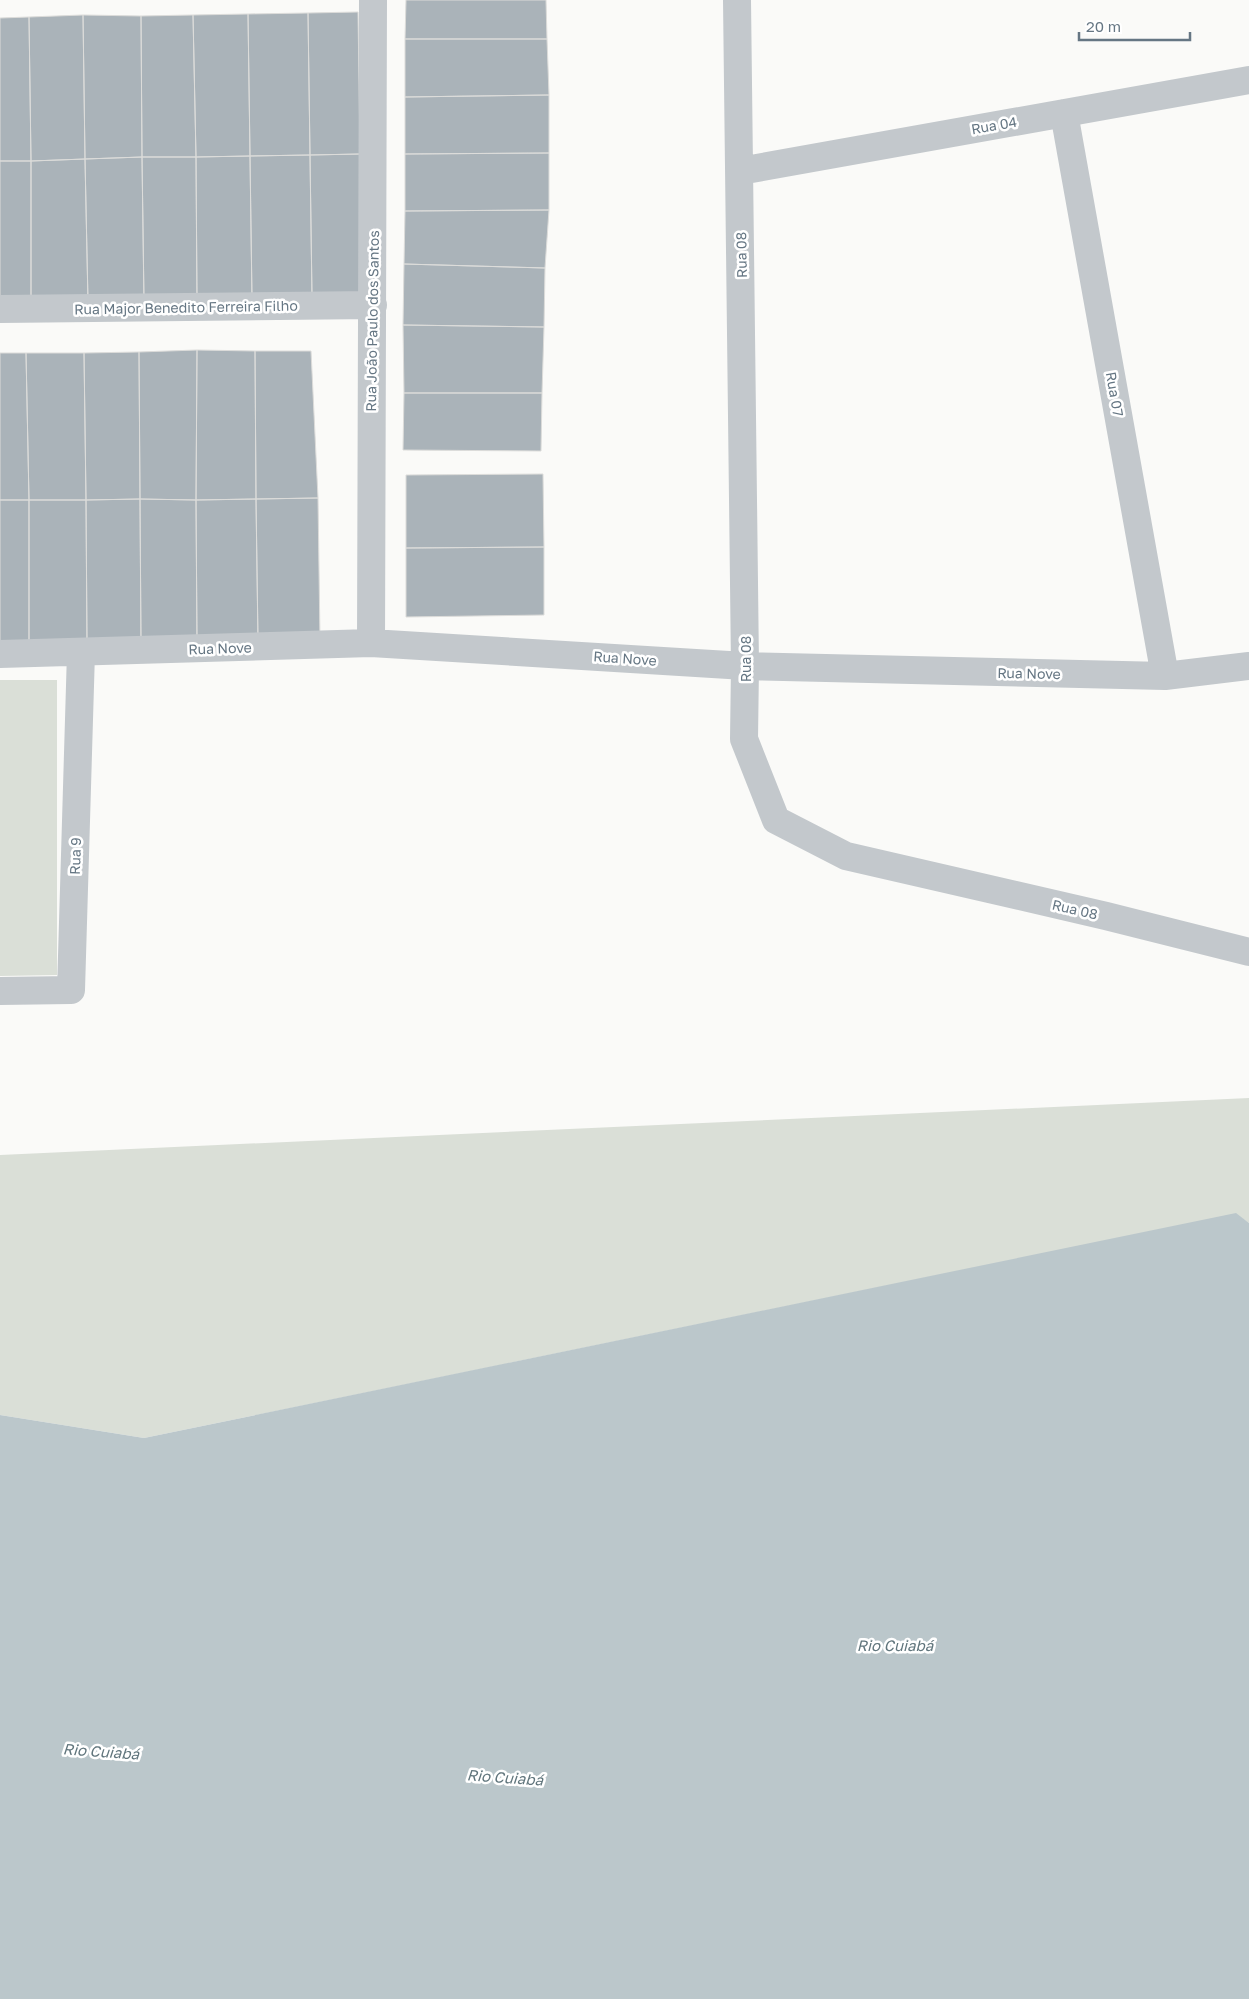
<svg xmlns="http://www.w3.org/2000/svg" width="1249" height="1999" viewBox="0 0 1249 1999" font-family="'Golos Text',sans-serif">
<style>
.green{fill:#dadfd7}
.water{fill:#bbc7cb}
.building{fill:#aab3b9;stroke:#dcdcda}
.lines{fill:none;stroke-linecap:round;stroke-linejoin:round}
.street{stroke:#c3c8cc;stroke-width:28}
.labels{text-anchor:middle;dominant-baseline:central;stroke-width:5;stroke-linejoin:round;paint-order:stroke}
.street-label{font-size:14px;fill:#657683;stroke:#fff}
.water-label{font-size:15px;font-style:italic;fill:#60757c;stroke:#fff}
</style>
<rect width="100%" height="100%" fill="#fafaf8"/>
<!-- green -->
<path class="green" d="M0 680H57V975L0 976Z
M1249 1098V1223L1236 1214 144 1438 0 1415V1155Z"/>
<!-- water -->
<path class="water" d="M1236 1213 1249 1223V1999H0V1415L144 1438Z"/>
<!-- building -->
<path class="building" d="M406 0H546L547 39H405Z
M358 12 360 154 310 155 308 13Z
M308 13 310 155 250 156 248 14Z
M248 14 250 156 196 157 193 15Z
M83 15 85 159 31 161 29 17Z
M83 15 141 16 142 157 85 159Z
M193 15 196 157H142L141 16Z
M29 17 31 161H0V18Z
M405 39H547L549 95 405 97Z
M549 95V153L405 154V97Z
M549 153V210L405 211V154Z
M360 154 362 296 312 297 310 155Z
M310 155 312 297 252 300 250 156Z
M250 156 252 300 197 301 196 157Z
M142 157 144 302H88L85 159Z
M142 157H196L197 301 144 302Z
M85 159 88 302 31 304V161Z
M0 161H31V304L0 303Z
M549 210 545 268 404 264 405 211Z
M404 264 545 268 544 327 403 325Z
M403 325 544 327 542 393H404Z
M197 350 255 351 256 499 196 500Z
M197 350 196 500 140 499 139 352Z
M255 351H311L318 498 256 499Z
M139 352 140 499 86 500 84 353Z
M0 353H26L29 500H0Z
M26 353H84L86 500H29Z
M404 393H542L541 451 403 450Z
M543 474 544 547 406 548V475Z
M318 498 320 640 258 641 256 499Z
M140 499 141 645H87L86 500Z
M140 499 196 500 197 643 141 645Z
M256 499 258 641 197 643 196 500Z
M0 500H29V647H0Z
M29 500H86L87 645 29 647Z
M544 547V615L406 617V548Z"/>
<g class="lines">
<!-- street -->
<path class="street" d="M737 0 745 666 744 739 776 820 846 856 1106 916 1249 952
M1064 113 1165 676
M740 171 1249 80
M0 309 373 305
M371 643 373 0
M0 654 371 643 745 666 1165 676 1249 666
M0 991 71 990 81 652"/>
</g>
<g class="labels">
<!-- street labels -->
<g class="street-label">
<text transform="translate(994 125) rotate(-10)">Rua 04</text>
<text transform="translate(741 255) rotate(-91)">Rua 08</text>
<text transform="translate(186 307) rotate(-1)">Rua Major Benedito Ferreira Filho</text>
<text transform="translate(372 321) rotate(-89)">Rua João Paulo dos Santos</text>
<text transform="translate(1115 394) rotate(80)">Rua 07</text>
<text transform="translate(220 648) rotate(-2)">Rua Nove</text>
<text transform="translate(625 658) rotate(4)">Rua Nove</text>
<text transform="translate(745 659) rotate(-90)">Rua 08</text>
<text transform="translate(1029 673) rotate(1)">Rua Nove</text>
<text transform="translate(75 856) rotate(-88)">Rua 9</text>
<text transform="translate(1075 909) rotate(13)">Rua 08</text>
</g>
<!-- water labels -->
<g class="water-label">
<text x="895" y="1645">Rio Cuiabá</text>
<text transform="translate(101 1751) rotate(4)">Rio Cuiabá</text>
<text transform="translate(505 1777) rotate(4)">Rio Cuiabá</text>
</g>
</g>
<!-- scale -->
<path d="M1079 32v8h111v-8" fill="none" stroke="#657683" stroke-width="2.5"/>
<text x="1086" y="32" font-size="15" fill="#657683" stroke="#ffffff" stroke-width="4" paint-order="stroke">20 m</text>
</svg>
